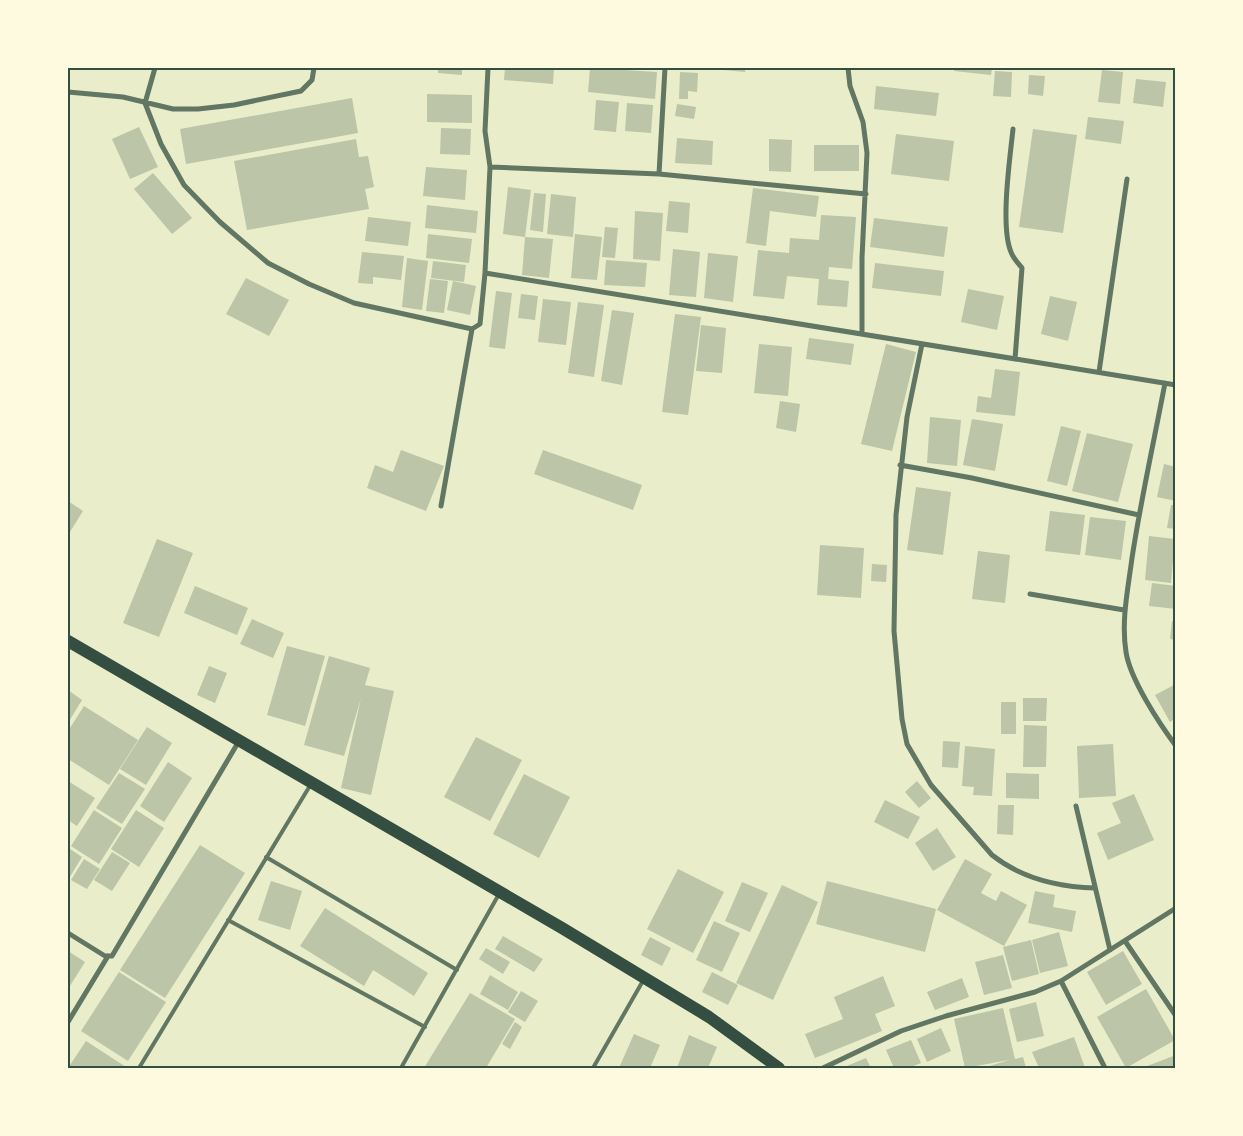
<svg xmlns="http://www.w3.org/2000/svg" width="1243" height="1136" viewBox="0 0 1243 1136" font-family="'Space Grotesk',sans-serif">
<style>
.building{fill:#bcc5a7}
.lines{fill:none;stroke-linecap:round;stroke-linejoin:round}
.service{stroke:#617663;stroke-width:4}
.minor{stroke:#617663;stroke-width:5}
.primary{stroke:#344e41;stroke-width:12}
.neatline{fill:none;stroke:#344e41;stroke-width:2}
</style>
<rect width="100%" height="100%" fill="#e9edc9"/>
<!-- building -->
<path class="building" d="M438 68H462V75L438 73Z
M505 68H554L553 84 504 80Z
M590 68 657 72 655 99 588 92Z
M712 68H746L745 72 712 69Z
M955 68H992L991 75 954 71Z
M1102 70 1123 72 1120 104 1098 102Z
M995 71 1012 72 1011 97 993 96Z
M680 72 698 73 697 92 688 91V99H679Z
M1029 75 1045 76 1043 96 1028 94Z
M1136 79 1166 82 1163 107 1133 103Z
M876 86 939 93 936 116 874 109Z
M427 94 472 95V123L427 122Z
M352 98 358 133 186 164 180 129Z
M596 100 619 102 616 132 594 130Z
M627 103 653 105 651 133 625 131Z
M677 104 696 107 694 119 675 116Z
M1088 117 1124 121 1121 144 1085 139Z
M139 127 158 167 130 179 112 139Z
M441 128 471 129 470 155 440 154Z
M1033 129 1077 135 1063 233 1019 227Z
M896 134 954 141 949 181 891 174Z
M677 138 713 141 712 165 675 163Z
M356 139 359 157 368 156 374 187 365 189 369 209 247 230 234 161Z
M769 139 792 140 791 172 769 171Z
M814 145H859V171H814Z
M426 167 467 170 465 200 423 196Z
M153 173 192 218 172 234 134 189Z
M508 187 531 190 525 237 503 234Z
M753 188 819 196 816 217 770 211 766 246 746 243Z
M534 193 546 194 543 232 530 230Z
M551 194 576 197 573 237 547 234Z
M669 201 690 203 688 233 666 231Z
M427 205 478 211 476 233 425 228Z
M635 211 663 213 660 261 633 259Z
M821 215 856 217 852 269 829 267 828 279 849 281 847 307 817 305 819 279 787 276 788 269 784 299 753 296 758 250 789 253 790 238 819 240Z
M368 217 411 222 408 246 365 241Z
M874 218 948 227 944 257 870 247Z
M605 227 618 228 615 258 602 257Z
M428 234 472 239 469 263 426 258Z
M575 234 602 237 597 280 571 278Z
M525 237 553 239 549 278 522 275Z
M673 249 700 252 696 297 669 295Z
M362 252 404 256 401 280 373 277V284L358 283Z
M708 253 738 256 733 302 704 298Z
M407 258 428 261 422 310 402 307Z
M606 260 647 263 645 287 604 285Z
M433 261 466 265 464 282 431 278Z
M875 263 944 271 941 296 872 288Z
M246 278 289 300 269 336 226 314Z
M430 279 448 281 444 313 426 311Z
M453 281 476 286 470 315 447 310Z
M968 289 1004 296 997 330 961 322Z
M496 291 512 293 505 349 489 347Z
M521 294 538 296 535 320 518 318Z
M1050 296 1077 302 1068 341 1041 334Z
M543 299 571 302 566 345 538 342Z
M578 302 604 305 594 377 568 373Z
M612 310 634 313 622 385 601 381Z
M675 314 701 317 688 415 662 412Z
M701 325 726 328 722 373 696 371Z
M809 338 854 344 851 365 806 359Z
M759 344 792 347 788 396 754 393Z
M886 344 916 352 892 451 861 444Z
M995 369 1020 372 1015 416 976 412 978 396 991 398Z
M780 401 800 404 796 432 776 428Z
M930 417 961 420 957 466 927 463Z
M972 419 1003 424 995 471 963 465Z
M1061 426 1081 431 1067 486 1047 481Z
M1087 433 1133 444 1118 502 1072 491Z
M401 450 444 466 426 511 367 488 375 465 393 472Z
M543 450 642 485 633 510 534 474Z
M1164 464 1176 467V501L1157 497Z
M916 487 951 492 943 555 907 550Z
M68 501 83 511 68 535Z
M1171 505H1176V529L1167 528Z
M1050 511 1085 515 1080 555 1045 551Z
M1090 517 1126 521 1121 560 1085 555Z
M1149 536 1175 539 1171 583 1145 580Z
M157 539 193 553 159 637 123 623Z
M820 545 864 548 861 598 817 595Z
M978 551 1010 555 1005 603 972 599Z
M872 564 887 565 886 582 871 581Z
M1152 583 1176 586V609L1149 606Z
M195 586 248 608 237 635 184 613Z
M252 619 284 633 273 658 240 644Z
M1172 621H1176V640L1170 639Z
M287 646 325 656 305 726 267 715Z
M329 656 370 668 365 685 394 691 371 795 341 788 361 698 344 756 304 745Z
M209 666 227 673 215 703 197 695Z
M1176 684V718L1170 722 1155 695Z
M68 690 82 700 68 723Z
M1023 698H1047L1046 721H1023Z
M1001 702H1016V734H1001Z
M84 706 138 740 109 785 68 759V731Z
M1024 725 1047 726 1046 767H1023Z
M147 727 172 743 146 785 120 769Z
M476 737 522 760 490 821 444 797Z
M943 741 960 742 958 768 942 767Z
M1113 744 1116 796 1079 798 1077 746Z
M965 746 995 749 992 796 973 795 974 787 962 786Z
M168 762 192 778 164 822 140 806Z
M119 773 145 789 122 824 96 808Z
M1006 773 1039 774V799L1006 798Z
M524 774 570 797 539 858 493 834Z
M68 781 95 798 77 826 68 820Z
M917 781 931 798 919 808 905 792Z
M1134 794 1154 840 1108 860 1097 833 1121 823 1112 803Z
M885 800 920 817 908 839 874 822Z
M998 805H1014L1013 835 997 834Z
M94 810 122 828 99 864 71 846Z
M136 810 164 828 139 867 111 849Z
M937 828 956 857 933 871 915 843Z
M200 845 245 873 165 998 120 970Z
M70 849 82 857 68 880V852Z
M112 852 130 863 112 891 94 880Z
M84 859 100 869 87 889 71 880Z
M965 859 992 874 981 893 996 901 1001 891 1027 905 1004 946 937 910Z
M678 869 724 892 693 953 647 929Z
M271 881 302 891 290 930 258 920Z
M827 881 936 909 925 952 816 924Z
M742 882 768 893 750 932 725 921Z
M782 885 818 902 773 1000 736 983Z
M1035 891 1055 895 1053 907 1076 911 1072 932 1028 923Z
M325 908 428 973 414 996 373 970 364 986 300 946Z
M714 921 740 933 722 972 696 960Z
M1059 932 1068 966 1040 973 1032 940Z
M503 936 543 959 534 972 495 949Z
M650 937 671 948 662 966 641 955Z
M1031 940 1039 974 1012 981 1003 947Z
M486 948 510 962 503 974 479 959Z
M68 951 85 962 68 989Z
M1123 951 1142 984 1106 1005 1087 972Z
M1003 955 1012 988 984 995 975 962Z
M119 972 166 1002 128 1061 81 1031Z
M712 972 738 985 728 1005 702 992Z
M490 975 518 992 508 1010 480 994Z
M883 976 895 1006 875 1014 882 1031 815 1058 805 1034 843 1019 834 997Z
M962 978 969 997 935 1010 927 992Z
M1146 989 1175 1040 1126 1068 1097 1017Z
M521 991 538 1001 525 1022 508 1012Z
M470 993 515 1019 486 1068H424Z
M1036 1002 1044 1036 1017 1042 1009 1009Z
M1003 1008 1015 1059 1023 1057 1026 1068H983L1009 1060 965 1068 954 1019Z
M515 1022 522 1027 510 1049 502 1044Z
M941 1028 951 1051 927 1062 917 1039Z
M634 1034 660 1045 650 1068H619Z
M689 1035 717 1047 708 1068H677Z
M1074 1037 1085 1068H1039L1032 1052Z
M911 1040 921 1063 908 1068H894L886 1050Z
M86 1041 126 1067 125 1068H68Z
M1176 1055V1068H1142Z
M866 1058 871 1068H842Z"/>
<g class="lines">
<!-- service -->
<path class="service" d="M266 857 457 970
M228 920 425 1027
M139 1068 311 784
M401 1068 499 894
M593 1068 644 979"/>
<!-- minor -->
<path class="minor" d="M155 68 145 103 161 144 184 185 220 222 268 263 309 284 354 303 472 329 480 324 485 273
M488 68 485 131 490 167 485 273 1176 385
M848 68 850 86 863 122 867 153 862 258V334
M68 92 123 97 173 109H198L234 105 301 91 312 80 314 68
M1013 129C1010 158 1000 226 1011 252 1013 258 1018 263 1022 268L1015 359
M490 167 659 174 866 194
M659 174 665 68
M922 344 907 417 896 515 894 631 902 719 907 744 931 785 992 855C1021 878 1059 887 1095 888
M1099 372 1127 179
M1165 383C1154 441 1141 499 1132 558 1128 589 1121 621 1126 652 1130 679 1159 723 1176 746
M900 465 972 478 1139 515
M441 506 472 329
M1030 594 1124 610
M1076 806 1110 950
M68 933 105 956H112L239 741
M1125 941 1176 1016
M1061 981 1105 1068
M68 1022 108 956
M823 1068 901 1031 946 1016 1035 992 1061 981 1176 908"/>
<!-- primary -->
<path class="primary" d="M68 641 562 928 709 1017 779 1068"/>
</g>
<!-- border -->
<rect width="1243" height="1136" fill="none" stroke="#fefae0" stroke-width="138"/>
<rect x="69" y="69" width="1105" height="998" class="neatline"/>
</svg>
